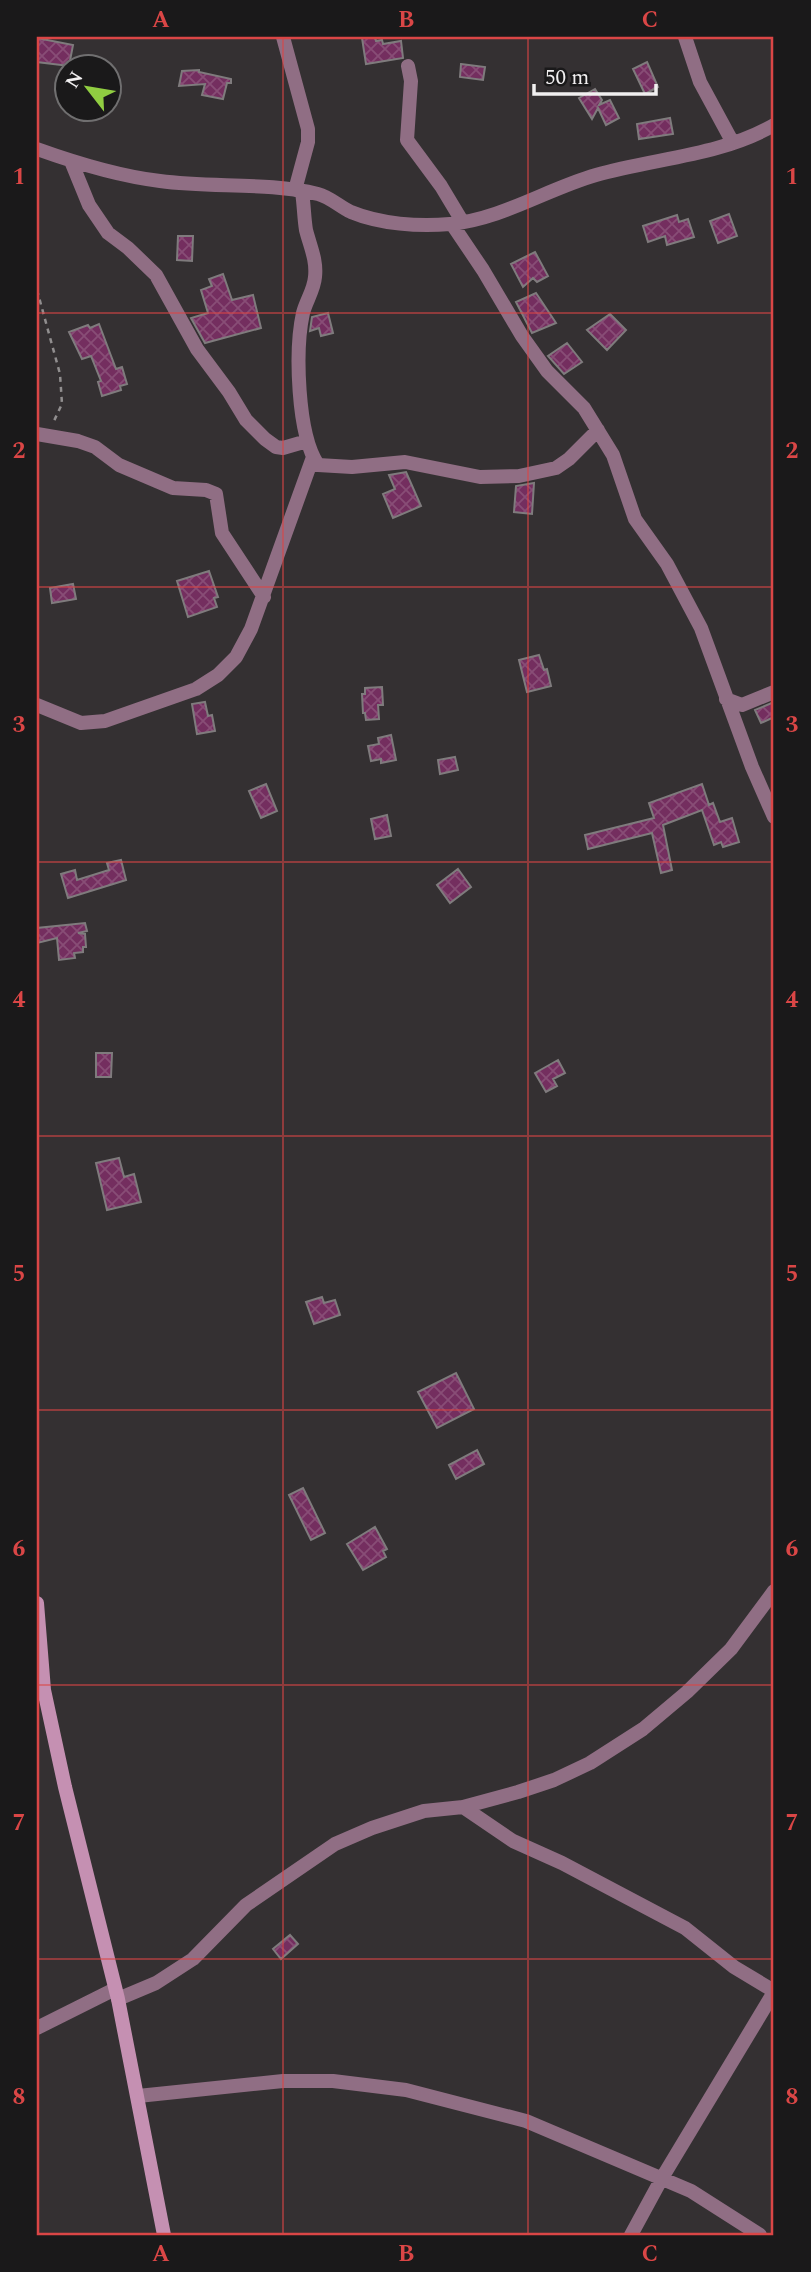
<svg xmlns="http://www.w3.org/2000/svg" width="811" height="2272" viewBox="0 0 811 2272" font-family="Spectral,serif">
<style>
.building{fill:url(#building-cross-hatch);stroke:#7f7b7d;stroke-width:2}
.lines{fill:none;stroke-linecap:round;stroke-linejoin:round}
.path{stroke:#918e8f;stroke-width:2.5;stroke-dasharray:5 5;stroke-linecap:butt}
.street{stroke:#906e84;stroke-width:14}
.secondary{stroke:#c590b2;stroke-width:14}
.grid{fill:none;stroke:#da4646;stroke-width:2;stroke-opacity:0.55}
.neatline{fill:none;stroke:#da4646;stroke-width:2.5}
.grid-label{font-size:23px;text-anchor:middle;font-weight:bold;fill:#da4646}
</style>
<defs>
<pattern id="building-cross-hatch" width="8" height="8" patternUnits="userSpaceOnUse" patternTransform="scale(1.75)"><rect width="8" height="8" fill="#742e5f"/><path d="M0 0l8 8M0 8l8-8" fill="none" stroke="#884d76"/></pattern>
</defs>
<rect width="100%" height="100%" fill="#343032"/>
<!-- building -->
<path class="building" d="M375 37 376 41 382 40 383 44 401 41 403 58 366 64 362 38Z
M37 38 73 45 69 66 37 62Z
M647 62 658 87 645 94 633 69Z
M461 64 485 67 483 80 460 77Z
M199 70V72L231 79V83H227L223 99 202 95 205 84 179 86 182 71Z
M595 89 602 100 599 105 610 100 619 118 606 125 598 108 592 119 579 98Z
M670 118 673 134 639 139 637 124Z
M729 214 737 236 718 243 710 221Z
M677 215 679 222 688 219 694 237 667 245 665 236 648 242 643 226Z
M178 236H193L192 261 177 260Z
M535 252 548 276 537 282 533 278 523 287 511 264Z
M223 274 232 300 253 295 261 328 205 343 191 318 208 313 201 290 212 286 209 279Z
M536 293 556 323 532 333 516 302Z
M328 313 333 333 321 336 319 328 310 331 312 317Z
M610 314 626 330 607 350 587 330Z
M99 324 116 369 122 367 127 384 120 386 121 390 102 396 98 382 101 381 91 356 82 359 69 332 88 325 90 328Z
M567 343 582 362 564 374 548 356Z
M406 472 421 506 393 518 383 494 395 489 389 475Z
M534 483 532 514 514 512 516 486Z
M209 571 218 597 214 598 217 607 188 617 177 581Z
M73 584 76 599 52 603 50 588Z
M539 655 544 670 547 669 551 686 527 692 519 660Z
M382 687 383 705H378L379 719 366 720 365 713H363L362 694H365V688Z
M205 702 208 716 212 715 215 731 197 734 192 704Z
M774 702V717L761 723 755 710Z
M391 735 396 760 381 763V759L371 761 368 746 379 744 378 738Z
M455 757 458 770 440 774 438 760Z
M266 784 277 811 261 818 249 791Z
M702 784 709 805 713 803 720 822 732 818 739 842 723 847 721 842 714 845 702 810 663 825 672 870 661 873 652 833 588 849 585 835 654 818 649 803Z
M387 815 391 836 375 839 371 819Z
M121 860 126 880 68 898 61 874 75 870 77 880 109 870 107 863Z
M458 869 471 887 450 903 437 885Z
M85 923 87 931 78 933 85 934 86 947H83V952L74 953 75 958 59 960 57 938 37 943V928Z
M96 1053H112L111 1077H96Z
M558 1060 565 1073 553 1079 557 1086 546 1092 535 1073Z
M119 1158 124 1177 134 1174 141 1202 107 1210 96 1163Z
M322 1297 324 1303 335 1300 340 1315 314 1324 306 1302Z
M456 1373 474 1409 437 1428 418 1392Z
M477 1450 484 1464 456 1479 449 1465Z
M303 1488 325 1533 311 1540 289 1495Z
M375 1527 387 1549 383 1551 386 1557 363 1570 347 1544Z
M290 1935 298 1944 281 1959 273 1949Z"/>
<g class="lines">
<!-- path -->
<path class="path" d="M37 290 60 374 62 404 53 423"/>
<!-- street -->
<path class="street" d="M283 37 308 129V142L295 190
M685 37 700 82 733 143
M408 66 411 81 407 140 441 186 462 221
M37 149C76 163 118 176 160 181 212 188 267 182 318 194 330 197 340 207 351 212 380 224 419 227 450 224 502 219 547 189 596 175 655 158 720 156 774 125
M71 161 89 205 108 233 128 248 156 275 197 349 229 392 246 420 265 439 276 447 283 448 307 441
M302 192C304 205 304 218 306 230 310 246 317 260 315 277 314 290 306 301 303 313 295 349 297 434 318 465L352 467 405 462 480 477 519 476 556 468 569 459 598 430
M452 224 483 270 522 336 547 371 584 408 613 455 635 519 667 564 701 628 752 767 774 817
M37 434 78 441 95 447 119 465 173 488 206 490 216 494 222 533 264 597
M726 699 742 705 774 692
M37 705 81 723 105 721 196 689 218 675 236 657 251 629 313 457
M463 1807 513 1841 562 1863 685 1928 734 1967 774 1991
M118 1999 156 1983 193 1959 246 1905 335 1844 372 1828 424 1811 463 1807 518 1792 554 1780 590 1763 643 1729 687 1692 731 1649 774 1591
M37 2028 115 1989
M138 2096 283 2081H333L406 2090 526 2121 691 2191 760 2235
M631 2235 662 2178 774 1992"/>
<!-- secondary -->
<path class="secondary" d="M37 1603 44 1690 65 1787 118 1999 164 2235"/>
</g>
<!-- grid -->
<path class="grid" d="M283 37V2235M528 37V2235M37 313H774M37 587H774M37 862H774M37 1136H774M37 1410H774M37 1685H774M37 1959H774"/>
<!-- border -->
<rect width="811" height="2272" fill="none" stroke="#1a191a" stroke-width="77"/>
<!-- north arrow -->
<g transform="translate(88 88) rotate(301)"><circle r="33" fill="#1a191a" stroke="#706f70" stroke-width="2"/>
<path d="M0-5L12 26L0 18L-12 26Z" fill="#90cd41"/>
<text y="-10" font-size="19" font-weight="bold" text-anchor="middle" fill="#f1eff0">N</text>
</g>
<!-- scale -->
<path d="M534 84v10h122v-10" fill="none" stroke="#f1eff0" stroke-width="3.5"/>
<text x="545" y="84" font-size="21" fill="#f1eff0" stroke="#1a191a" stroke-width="5" paint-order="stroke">50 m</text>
<rect x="38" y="38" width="734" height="2196" class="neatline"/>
<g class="grid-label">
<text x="161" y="27">A</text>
<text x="406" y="27">B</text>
<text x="650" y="27">C</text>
<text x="19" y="184">1</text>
<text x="792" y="184">1</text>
<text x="19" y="458">2</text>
<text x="792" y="458">2</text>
<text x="19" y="732">3</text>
<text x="792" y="732">3</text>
<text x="19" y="1007">4</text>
<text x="792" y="1007">4</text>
<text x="19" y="1281">5</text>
<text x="792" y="1281">5</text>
<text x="19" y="1556">6</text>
<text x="792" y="1556">6</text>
<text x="19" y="1830">7</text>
<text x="792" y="1830">7</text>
<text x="19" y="2104">8</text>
<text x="792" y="2104">8</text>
<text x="161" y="2261">A</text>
<text x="406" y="2261">B</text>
<text x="650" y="2261">C</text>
</g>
</svg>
